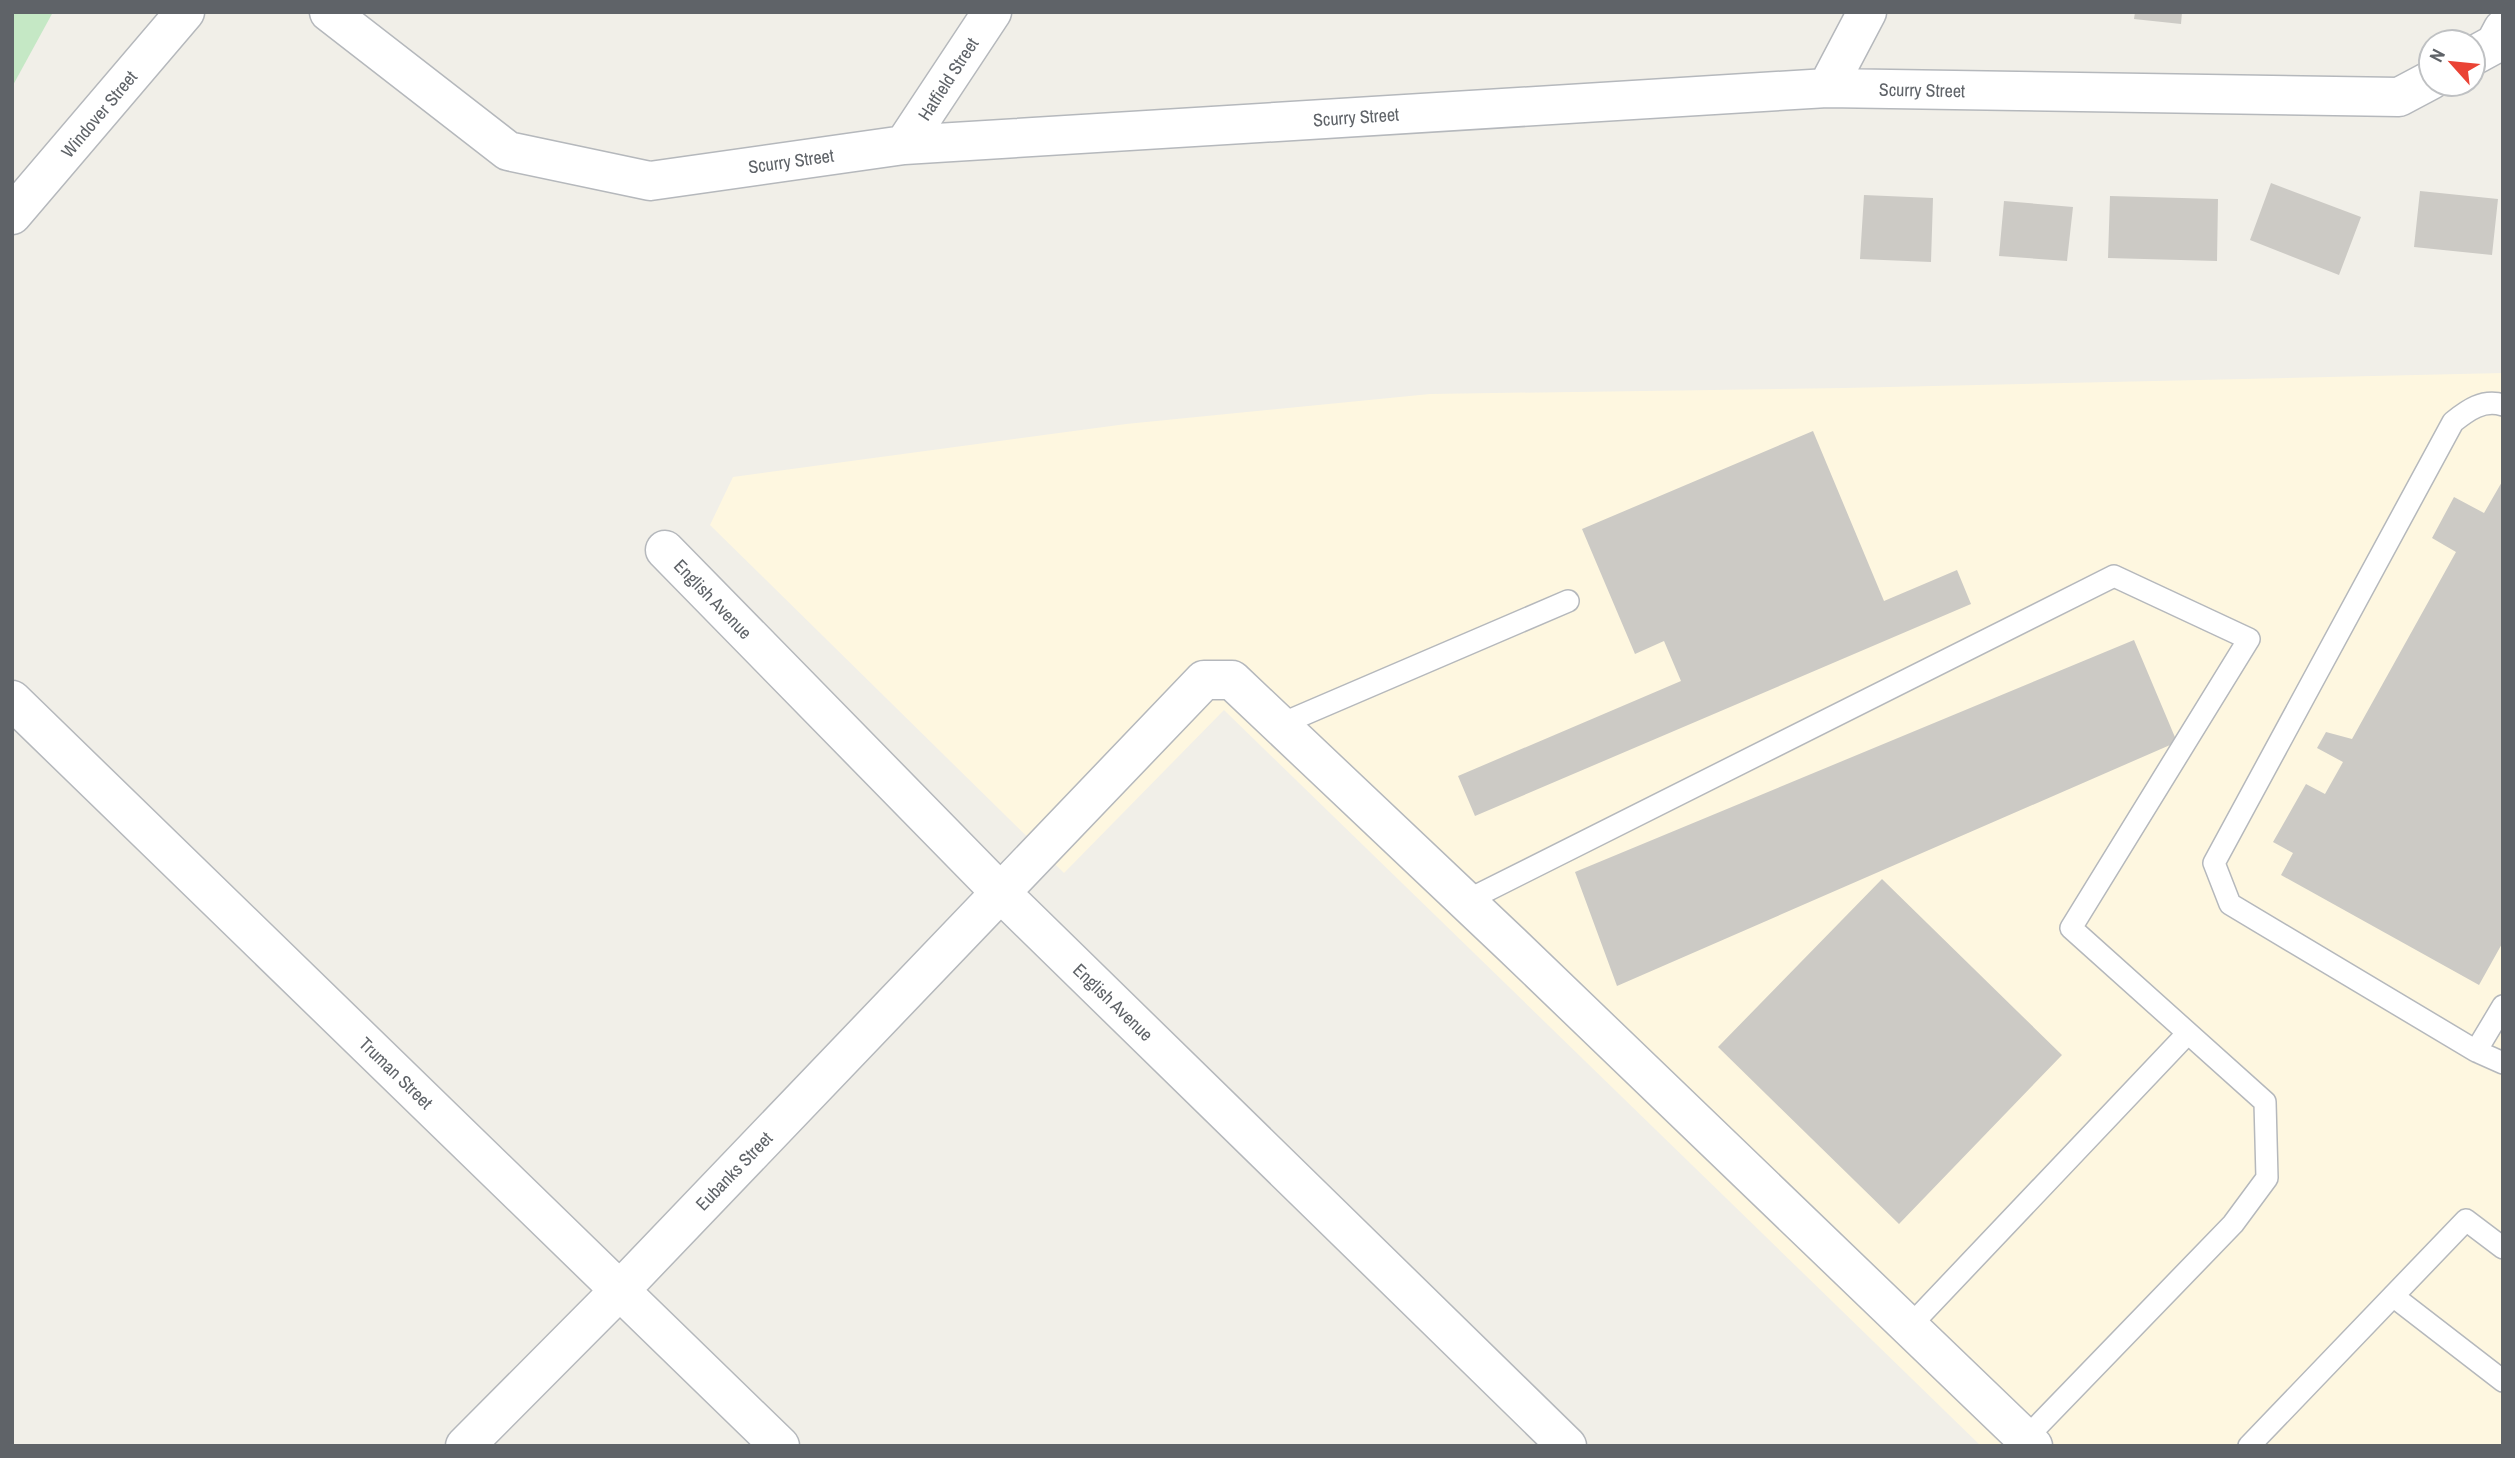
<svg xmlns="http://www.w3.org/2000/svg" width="2515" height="1458" viewBox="0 0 2515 1458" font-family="'Archivo Narrow',sans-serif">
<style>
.commercial{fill:#fef7e0}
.green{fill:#c5e8c5}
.building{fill:#cccac5}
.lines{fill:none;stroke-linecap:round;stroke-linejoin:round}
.lane-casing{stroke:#b5b8bc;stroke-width:24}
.street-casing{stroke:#b5b8bc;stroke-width:41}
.lane{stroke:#fff;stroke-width:21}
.street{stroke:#fff;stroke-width:38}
.labels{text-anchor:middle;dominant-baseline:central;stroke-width:5;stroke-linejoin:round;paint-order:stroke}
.street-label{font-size:18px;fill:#5f6368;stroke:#fff}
</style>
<rect width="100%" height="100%" fill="#f1efe8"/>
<!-- commercial -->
<path class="commercial" d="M2503 373V1446H1981L1224 710 1064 873 710 525 733 477 1126 424 1430 394 1844 388Z"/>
<!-- green -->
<path class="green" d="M12 12H53L12 87Z"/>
<!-- building -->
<path class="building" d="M2135 12H2182L2181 24 2134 19Z
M2271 183 2361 217 2339 275 2250 240Z
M2420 191 2498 199 2492 255 2414 247Z
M1864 195 1933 198 1931 262 1860 259Z
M2110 196 2218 199 2217 261 2108 258Z
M2004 201 2073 207 2067 261 1999 256Z
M1813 431 1884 601 1957 570 1971 604 1475 816 1458 776 1681 681 1664 641 1635 654 1582 529Z
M2503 480V942L2479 985 2281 875 2293 853 2273 842 2306 784 2325 794 2343 762 2317 748 2326 732 2352 739 2456 552 2432 538 2454 497 2484 513Z
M2134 640 2177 742 1617 986 1575 872Z
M1882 879 2062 1055 1899 1224 1718 1047Z"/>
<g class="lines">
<!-- lane casing -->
<g class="lane-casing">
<path id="lane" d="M1279 725 1568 601
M1466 901 2114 576 2249 639 2071 928 2265 1102 2267 1178 2233 1224 2026 1438
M2503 1006 2476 1051 2503 1063
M2476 1051 2230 904 2214 863 2453 422C2468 410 2483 399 2503 405
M2393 1296 2503 1381
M1909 1327 2188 1033
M2249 1446 2466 1220 2503 1248"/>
</g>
<!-- street casing -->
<g class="street-casing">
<path id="street" d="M329 12 508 151 650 181 904 145 1827 88 2399 97 2431 80
M2473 56 2495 44 2503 29
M1827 88 1867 12
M904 145 992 12
M12 215 185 12
M665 550 1001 893 1567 1446
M12 700 780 1446
M465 1446 620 1290 1204 680H1232L1511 944 2033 1446"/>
</g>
<!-- lane -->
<use href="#lane" class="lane"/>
<!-- street -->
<use href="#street" class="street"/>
</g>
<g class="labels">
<!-- street labels -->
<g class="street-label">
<text transform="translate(948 79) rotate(-57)">Hatfield Street</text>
<text transform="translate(1922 90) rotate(1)">Scurry Street</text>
<text transform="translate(99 114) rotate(-50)">Windover Street</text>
<text transform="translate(1356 117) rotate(-4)">Scurry Street</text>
<text transform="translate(791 161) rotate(-8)">Scurry Street</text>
<text transform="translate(713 599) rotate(46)">English Avenue</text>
<text transform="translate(1113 1002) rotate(44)">English Avenue</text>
<text transform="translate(396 1073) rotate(44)">Truman Street</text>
<text transform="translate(734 1171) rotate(-46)">Eubanks Street</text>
</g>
</g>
<!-- border -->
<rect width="2515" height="1458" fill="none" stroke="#5f6368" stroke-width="28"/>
<!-- north arrow -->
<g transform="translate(2452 63) rotate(297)"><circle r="33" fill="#ffffff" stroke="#bfc1c3" stroke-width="2"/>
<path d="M0-5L12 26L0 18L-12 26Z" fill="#ea4335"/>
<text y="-10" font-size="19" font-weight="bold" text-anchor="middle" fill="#5f6368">N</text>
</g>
</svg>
